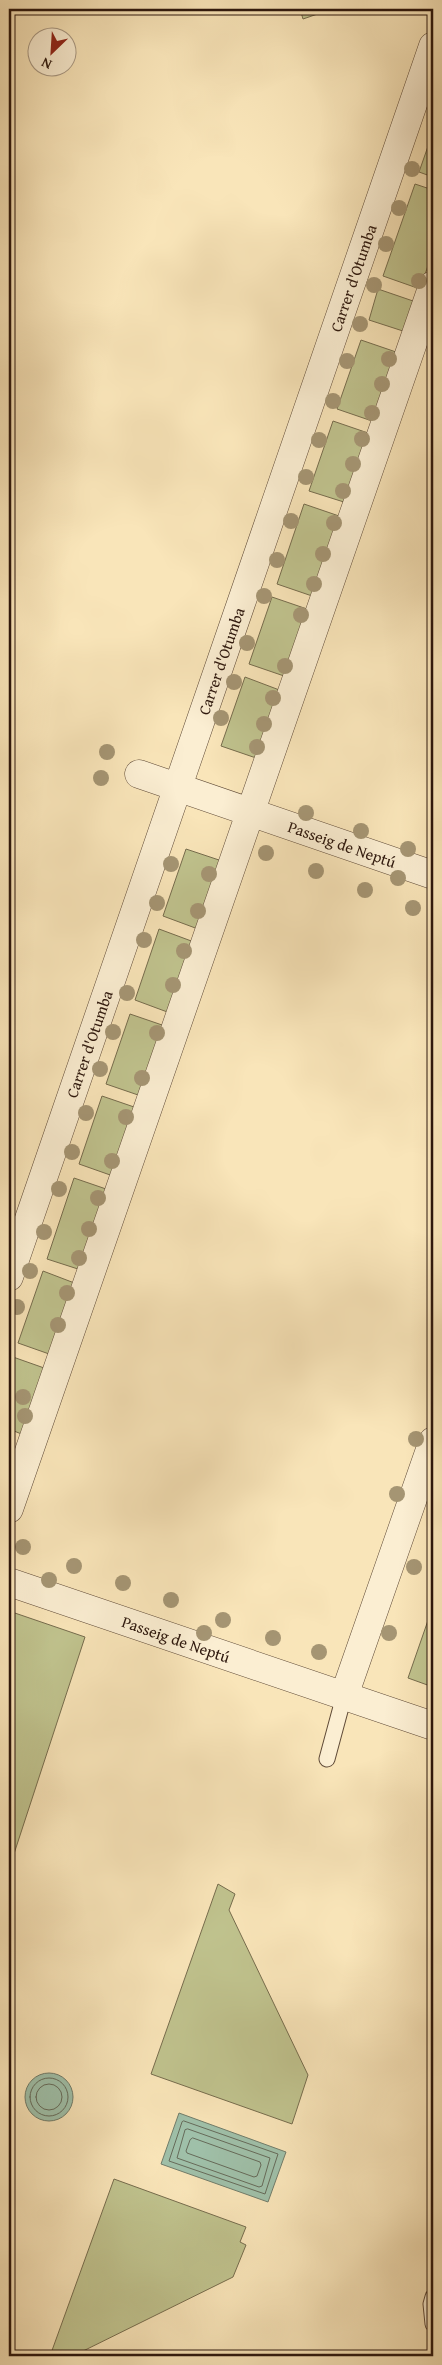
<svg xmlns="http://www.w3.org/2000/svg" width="442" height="2365" viewBox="0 0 442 2365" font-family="'Gentium Book Plus',serif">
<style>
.green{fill:#c0c38e;stroke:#766c4d}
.water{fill:#9fc0a9;stroke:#717c6a}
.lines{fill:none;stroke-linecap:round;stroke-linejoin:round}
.shore{stroke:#666b5a;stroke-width:1}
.lane-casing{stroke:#5f4a37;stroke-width:17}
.street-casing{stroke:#5f4a37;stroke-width:29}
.lane{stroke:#fbeed2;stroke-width:15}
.street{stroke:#fbeed2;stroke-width:28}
.tree{fill:#a59573}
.labels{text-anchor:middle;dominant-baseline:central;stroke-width:4.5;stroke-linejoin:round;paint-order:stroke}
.street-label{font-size:16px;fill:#2c160c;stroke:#fbeed2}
</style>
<rect width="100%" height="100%" fill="#f9e5b9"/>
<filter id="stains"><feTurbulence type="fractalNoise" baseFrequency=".004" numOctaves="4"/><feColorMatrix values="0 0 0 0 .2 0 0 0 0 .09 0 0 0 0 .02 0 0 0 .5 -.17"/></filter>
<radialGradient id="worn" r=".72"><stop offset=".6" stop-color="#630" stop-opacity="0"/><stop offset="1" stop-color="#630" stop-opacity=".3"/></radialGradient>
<!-- green -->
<path class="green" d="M300 9H332L303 19Z
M433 132V177L419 172Z
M415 184 433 190V251L420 289 383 276Z
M378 289 416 302 406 332 369 320Z
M361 340 399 353 375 422 337 409Z
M333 421 371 434 347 503 309 491Z
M304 504 342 517 315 597 277 584Z
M272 597 310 610 287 677 249 664Z
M245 677 282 691 259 759 221 746Z
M186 849 222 861 198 929 163 916Z
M159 929 194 942 170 1013 135 1000Z
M130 1014 165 1026 141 1096 106 1084Z
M102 1096 137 1108 113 1176 79 1164Z
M74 1178 109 1190 81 1270 47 1259Z
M43 1271 77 1284 52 1355 18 1343Z
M13 1357 47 1369 24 1435 9 1429V1371Z
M433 1606V1687L408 1678Z
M9 1611 85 1637 9 1869Z
M218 1884 235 1894 229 1910 308 2075 292 2124 151 2074Z
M114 2179 246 2227 240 2242 246 2245 233 2277 73 2356H50Z"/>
<!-- water -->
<path class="water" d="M25 2097a24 24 0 1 1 48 0a24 24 0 1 1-48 0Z
M179 2113 286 2152 268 2202 161 2164Z"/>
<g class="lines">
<!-- shore -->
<path class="shore" d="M30 2097a19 19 0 1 1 38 0a19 19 0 1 1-38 0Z
M36 2097a13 13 0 1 1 26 0a13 13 0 1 1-26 0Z
M184 2121 278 2154 265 2194 169 2161 182 2122Z
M188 2129 270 2158 262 2186 259 2187 177 2158 185 2130Z
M193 2138 260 2162 261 2165 257 2176 254 2177 187 2153 186 2151 190 2140Z"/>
<!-- lane casing -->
<g class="lane-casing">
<path id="lane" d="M327 1759 344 1696
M433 2297 431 2304 433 2324"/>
</g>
<!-- street casing -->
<g class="street-casing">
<path id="street" d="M139 774 433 875
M9 1277 433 46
M9 1509 433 285
M9 1582 433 1726
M344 1696 433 1441"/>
</g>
<!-- lane -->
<use href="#lane" class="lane"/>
<!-- street -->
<use href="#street" class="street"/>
</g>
<!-- trees -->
<g class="tree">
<circle cx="412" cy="169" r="8"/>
<circle cx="399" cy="208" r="8"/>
<circle cx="386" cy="244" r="8"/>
<circle cx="419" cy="281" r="8"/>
<circle cx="374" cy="285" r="8"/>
<circle cx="360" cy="324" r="8"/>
<circle cx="389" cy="359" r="8"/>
<circle cx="347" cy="361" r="8"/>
<circle cx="382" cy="384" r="8"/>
<circle cx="333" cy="401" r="8"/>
<circle cx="372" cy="413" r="8"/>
<circle cx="362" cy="439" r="8"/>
<circle cx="319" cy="440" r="8"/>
<circle cx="353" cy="464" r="8"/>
<circle cx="306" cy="477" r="8"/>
<circle cx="343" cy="491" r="8"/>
<circle cx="291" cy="521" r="8"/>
<circle cx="334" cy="523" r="8"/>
<circle cx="323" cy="554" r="8"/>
<circle cx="277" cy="560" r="8"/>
<circle cx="314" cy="584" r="8"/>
<circle cx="264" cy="596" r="8"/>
<circle cx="301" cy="615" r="8"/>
<circle cx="247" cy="643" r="8"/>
<circle cx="285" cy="666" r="8"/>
<circle cx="234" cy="682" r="8"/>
<circle cx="273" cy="698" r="8"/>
<circle cx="221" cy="718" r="8"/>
<circle cx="264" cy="724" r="8"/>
<circle cx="257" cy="747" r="8"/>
<circle cx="107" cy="752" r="8"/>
<circle cx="101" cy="778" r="8"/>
<circle cx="306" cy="813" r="8"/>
<circle cx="361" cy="831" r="8"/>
<circle cx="408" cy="849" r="8"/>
<circle cx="266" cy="853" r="8"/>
<circle cx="171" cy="864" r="8"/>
<circle cx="316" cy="871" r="8"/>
<circle cx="209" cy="874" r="8"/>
<circle cx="398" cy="878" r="8"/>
<circle cx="365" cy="890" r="8"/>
<circle cx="157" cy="903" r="8"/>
<circle cx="413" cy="908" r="8"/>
<circle cx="198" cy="911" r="8"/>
<circle cx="144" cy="940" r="8"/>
<circle cx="184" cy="951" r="8"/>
<circle cx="173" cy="985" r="8"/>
<circle cx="127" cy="993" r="8"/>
<circle cx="113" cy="1032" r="8"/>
<circle cx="157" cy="1033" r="8"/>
<circle cx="100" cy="1069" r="8"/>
<circle cx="142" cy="1078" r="8"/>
<circle cx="86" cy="1113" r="8"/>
<circle cx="126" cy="1117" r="8"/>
<circle cx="72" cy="1152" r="8"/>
<circle cx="112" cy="1161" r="8"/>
<circle cx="59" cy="1189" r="8"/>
<circle cx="98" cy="1198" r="8"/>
<circle cx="89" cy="1229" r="8"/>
<circle cx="44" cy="1232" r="8"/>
<circle cx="79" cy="1258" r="8"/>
<circle cx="30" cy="1271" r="8"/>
<circle cx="67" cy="1293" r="8"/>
<circle cx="17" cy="1307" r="8"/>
<circle cx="58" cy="1325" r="8"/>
<circle cx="23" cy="1397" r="8"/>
<circle cx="25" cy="1416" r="8"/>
<circle cx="416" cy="1439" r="8"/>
<circle cx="397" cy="1494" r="8"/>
<circle cx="23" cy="1547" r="8"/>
<circle cx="74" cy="1566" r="8"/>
<circle cx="414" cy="1567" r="8"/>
<circle cx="49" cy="1580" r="8"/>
<circle cx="123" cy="1583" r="8"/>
<circle cx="171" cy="1600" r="8"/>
<circle cx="223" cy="1620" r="8"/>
<circle cx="204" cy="1633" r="8"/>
<circle cx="389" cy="1633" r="8"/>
<circle cx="273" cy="1638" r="8"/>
<circle cx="319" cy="1652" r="8"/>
</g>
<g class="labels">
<!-- street labels -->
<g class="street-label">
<text transform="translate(353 278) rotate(-71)">Carrer d'Otumba</text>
<text transform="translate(221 661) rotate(-71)">Carrer d'Otumba</text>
<text transform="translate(342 844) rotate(19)">Passeig de Neptú</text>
<text transform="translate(89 1044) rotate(-71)">Carrer d'Otumba</text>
<text transform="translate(176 1639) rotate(19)">Passeig de Neptú</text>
</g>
</g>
<!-- margin -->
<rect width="442" height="2365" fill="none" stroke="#f9e5b9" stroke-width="30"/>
<rect x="10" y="10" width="422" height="2345" fill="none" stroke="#2c160c" stroke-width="2.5"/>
<rect x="15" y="15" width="412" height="2335" fill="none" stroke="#2c160c"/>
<!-- north arrow -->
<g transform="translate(52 52) rotate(205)"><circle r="24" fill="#fbeed2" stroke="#a89883"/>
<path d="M0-4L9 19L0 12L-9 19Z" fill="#8f2418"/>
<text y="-8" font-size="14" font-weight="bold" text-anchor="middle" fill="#2c160c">N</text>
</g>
<rect width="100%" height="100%" filter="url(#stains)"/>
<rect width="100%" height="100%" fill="url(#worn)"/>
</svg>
